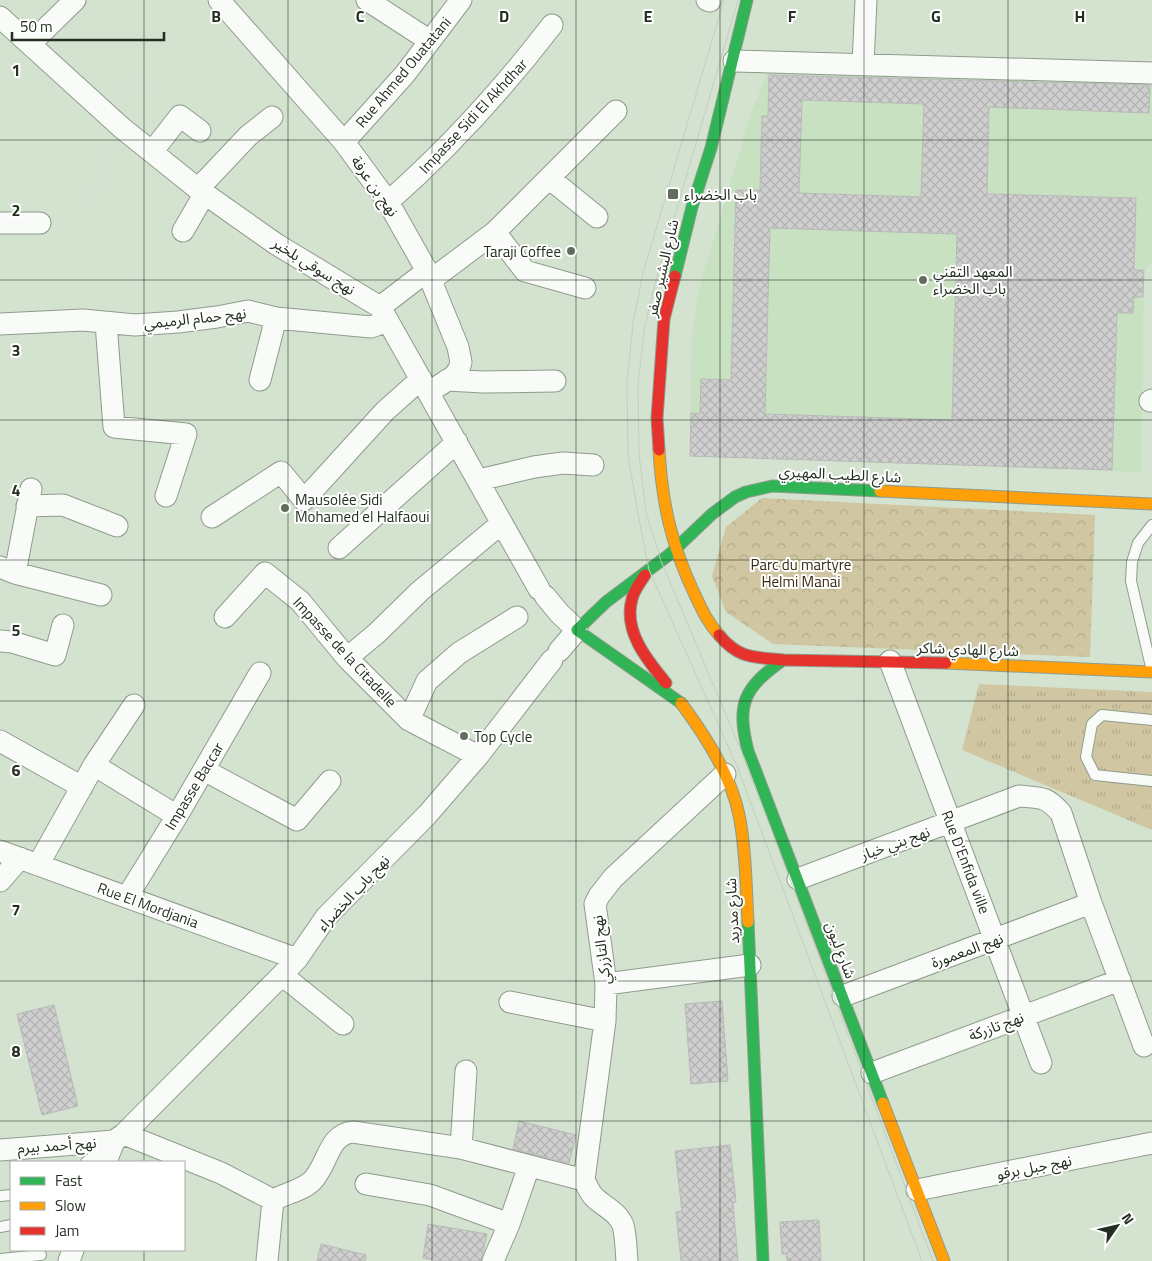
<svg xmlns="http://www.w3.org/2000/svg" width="1152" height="1261" viewBox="0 0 1152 1261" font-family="'Titillium Web','Noto Sans Arabic',sans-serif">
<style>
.built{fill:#c7e1c1}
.grass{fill:url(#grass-tufts)}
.park{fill:url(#park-crowns)}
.building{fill:url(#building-cross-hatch);stroke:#b8bab7;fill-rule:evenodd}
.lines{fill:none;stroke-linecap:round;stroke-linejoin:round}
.lane-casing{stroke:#8f9c8c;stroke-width:12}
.street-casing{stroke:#8f9c8c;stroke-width:23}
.fast-casing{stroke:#8f9c8c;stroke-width:13}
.slow-casing{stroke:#8f9c8c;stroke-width:13}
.jam-casing{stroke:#8f9c8c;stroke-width:13}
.path{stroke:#d6dad4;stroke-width:3;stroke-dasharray:1 4;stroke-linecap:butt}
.lane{stroke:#f8fbf8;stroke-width:10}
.street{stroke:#f8fbf8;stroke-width:21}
.fast{stroke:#30b455;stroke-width:11}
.slow{stroke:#ff9f0a;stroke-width:11}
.jam{stroke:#e5322d;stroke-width:11}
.tram{stroke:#c8ccc6;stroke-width:1}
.grid{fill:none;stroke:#242f21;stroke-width:1;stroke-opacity:0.55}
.poi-dot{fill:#616e5e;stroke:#fff;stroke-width:2}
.labels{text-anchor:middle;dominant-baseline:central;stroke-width:4;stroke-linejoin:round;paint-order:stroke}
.street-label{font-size:15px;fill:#242f21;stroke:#fff}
.poi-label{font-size:15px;fill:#242f21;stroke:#fff;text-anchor:start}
.park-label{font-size:15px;fill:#392b11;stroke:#fff}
.grid-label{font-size:16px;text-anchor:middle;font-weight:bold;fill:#242f21;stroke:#fff;stroke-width:4;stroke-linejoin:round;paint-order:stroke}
</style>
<defs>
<pattern id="grass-tufts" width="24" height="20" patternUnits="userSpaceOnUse" patternTransform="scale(1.25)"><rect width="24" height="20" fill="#d0c6a2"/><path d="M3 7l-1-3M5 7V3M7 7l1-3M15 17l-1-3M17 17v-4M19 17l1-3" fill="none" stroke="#b2aa8b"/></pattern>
<pattern id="park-crowns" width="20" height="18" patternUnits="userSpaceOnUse" patternTransform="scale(1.25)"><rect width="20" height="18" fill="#d0c6a2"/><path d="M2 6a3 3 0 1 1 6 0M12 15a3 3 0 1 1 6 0" fill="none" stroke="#b2aa8b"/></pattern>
<pattern id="building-cross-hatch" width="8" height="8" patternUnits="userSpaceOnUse" patternTransform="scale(1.25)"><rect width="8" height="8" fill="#d0cfd0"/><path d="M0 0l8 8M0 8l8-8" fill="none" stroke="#b2b2b2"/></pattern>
</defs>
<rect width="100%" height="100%" fill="#d3e3cf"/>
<!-- built -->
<path class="built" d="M769 70 1152 82V262L1144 270 1141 472 690 456 692 332 699 290 752 110Z"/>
<!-- grass -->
<path class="grass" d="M979 684 1152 692V830L962 750Z"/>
<!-- park -->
<path class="park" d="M762 498 1095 515 1090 657 773 644 726 612 712 576 726 527Z"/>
<!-- building -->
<path class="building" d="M769 75 1150 85 1149 113 989 107 987 194 1136 198 1134 270H1144L1143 297H1134L1133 313H1117L1112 470 690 456 691 413 700 414 701 379 731 380 736 190H760L762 116H768ZM802 100 924 104 921 197 799 193ZM770 228 957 234 952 420 765 414Z
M722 1001 728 1081 691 1084 685 1004Z
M54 1005 78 1106 42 1115 17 1014Z
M519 1121 576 1135 569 1163 513 1149Z
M730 1145 736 1202 733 1203 738 1261H681L676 1212 682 1211 675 1151Z
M819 1220 821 1261H787L786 1254H782L780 1222Z
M428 1224 487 1234 481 1261H439L423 1258Z
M321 1244 366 1255 365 1261H317Z"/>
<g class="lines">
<!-- lane casing -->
<g class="lane-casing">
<path id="lane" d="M1152 671 1131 581 1132 562 1138 543 1152 525
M1152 720 1102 715 1092 724 1086 757 1095 775 1152 781
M86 1162 107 1146
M0 1196 11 1195
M0 1227 11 1225
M0 1259 41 1255"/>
</g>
<!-- street casing -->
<g class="street-casing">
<path id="street" d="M219 0 344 142 388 202 427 271 458 347 461 362 459 369 454 376 429 392
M367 0 430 41
M707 0 710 1
M0 17 122 128 198 189 276 244 380 307 539 589
M30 44 75 0
M734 61 1152 73
M863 64 866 0
M344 142 405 74 461 0
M152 152 180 116 200 131
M549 178 597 217
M198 189 248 136 272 117
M388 202C448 149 503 89 552 25
M0 223H40
M183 231 205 193
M495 232 525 271 585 288
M431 280 495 232 616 111
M380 307 427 271
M106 323 114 427 186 434 166 496
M0 324 83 320 135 325 178 322 217 317 248 311 276 318 371 327 388 321
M260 380 276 318
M447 380 483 382 555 381
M1150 401 1152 400
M479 480 534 467 563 463 593 465
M27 506 63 505 117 526
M212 517 281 472 304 500 385 411 421 379
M339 548 457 442
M0 567 15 573 101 595
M15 573 31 489
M545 596 560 614 577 630 559 651
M225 617 265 573 300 601 347 658 409 720 478 756
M0 641 12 642 55 655 63 625
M347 658 377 633 420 591 502 523
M890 661 1041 1063
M409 720 427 681 459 653 517 617
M0 741 82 787
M94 765 177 816
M204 770 297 820 330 781
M0 851 297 959
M38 865 94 765 134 705
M798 879 1019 796C1041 798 1046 796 1061 813L1091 903 1144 1046
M0 881 20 858
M127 897 177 816 260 673
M282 975 343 1024
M606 984 750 965
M843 996 1091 903
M510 1002 605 1021
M872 1073 1120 980
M124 1134 221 1173 273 1200 267 1261
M461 1148 466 1071
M0 1150 114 1141
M106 1162 114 1141 124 1134 282 975 297 959 326 917 427 815 478 756 552 660
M366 1184 430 1195 509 1224
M917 1190 1152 1143
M273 1200C285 1194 303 1190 312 1181 328 1165 328 1134 353 1132L461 1148 584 1180
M69 1261 73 1250
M493 1261 509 1224 529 1166
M627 1261C626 1250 626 1236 623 1225 617 1211 604 1207 594 1197 590 1193 587 1186 584 1180L605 1021 606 984 595 904 599 896 613 878 725 774"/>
</g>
<!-- fast casing -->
<g class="fast-casing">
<path id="fast" d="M675 276 692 207 711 148 747 0
M783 660C744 688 736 703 748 751L883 1103
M681 703 577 630 606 602 670 554 712 514 735 497 746 492 772 486 880 491
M748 922 763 1261"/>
</g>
<!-- slow casing -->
<g class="slow-casing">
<path id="slow" d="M659 450C662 504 672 547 695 595 702 610 708 623 719 635
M880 491 1152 504
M946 663 1152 672
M681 703C705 735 731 775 739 815 746 849 746 887 748 922
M883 1103 944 1261"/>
</g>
<!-- jam casing -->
<g class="jam-casing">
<path id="jam" d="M659 450 657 418 664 319 675 276
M645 575C640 583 634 590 632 599 623 631 647 660 666 683
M719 635C739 659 753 657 783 660L946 663"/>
</g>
<!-- path -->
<path class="path" d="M116 97 134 75 145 89
M90 205 104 165 113 146"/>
<!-- lane -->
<use href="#lane" class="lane"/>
<!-- street -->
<use href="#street" class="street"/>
<!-- fast -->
<use href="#fast" class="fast"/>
<!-- slow -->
<use href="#slow" class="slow"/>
<!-- jam -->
<use href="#jam" class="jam"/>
<!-- tram -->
<path class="tram" d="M724 0 643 273 633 323 627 383 628 455 638 514 649 570 737 766 922 1261
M738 0 657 276 645 325 638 384 639 454 646 512 661 561 746 762 933 1261"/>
</g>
<!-- grid -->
<path class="grid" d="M144 0V1162M288 0V1261M432 0V1261M576 0V1261M720 0V1261M864 0V1261M1008 0V1261M0 140H1152M0 280H1152M0 420H1152M0 560H1152M0 701H1152M0 841H1152M0 981H1152M0 1121H1152M144 1250V1261"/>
<!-- markers -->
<g class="poi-dot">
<rect x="667" y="188" width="12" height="12" rx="2.5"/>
<circle cx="571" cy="251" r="5"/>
<circle cx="923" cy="280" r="5"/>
<circle cx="285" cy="508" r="5"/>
<circle cx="464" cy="736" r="5"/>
</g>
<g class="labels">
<!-- street labels -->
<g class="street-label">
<text transform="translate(403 72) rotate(-50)">Rue Ahmed Ouatatani</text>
<text transform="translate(473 116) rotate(-47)">Impasse Sidi El Akhdhar</text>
<text transform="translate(375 186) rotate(55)">نهج بن عرفة</text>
<text transform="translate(314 266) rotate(32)">نهج سوقي بلخير</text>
<text transform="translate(662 268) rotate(-77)">شارع البشير صفر</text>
<text transform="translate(195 318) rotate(-6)">نهج حمام الرميمي</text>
<text transform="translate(840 474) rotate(3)">شارع الطيب المهيري</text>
<text transform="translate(968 649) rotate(2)">شارع الهادي شاكر</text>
<text transform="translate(345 652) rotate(47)">Impasse de la Citadelle</text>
<text transform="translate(194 786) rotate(-59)">Impasse Baccar</text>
<text transform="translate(895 843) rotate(-20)">نهج بني خيار</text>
<text transform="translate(966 862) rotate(69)">Rue D'Enfida ville</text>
<text transform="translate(353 893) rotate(-47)">نهج باب الخضراء</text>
<text transform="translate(148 905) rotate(20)">Rue El Mordjania</text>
<text transform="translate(732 911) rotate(-93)">شارع مدريد</text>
<text transform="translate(601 950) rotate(-97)">نهج التازركي</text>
<text transform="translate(841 950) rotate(69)">شارع ليون</text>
<text transform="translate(967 950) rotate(-20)">نهج المعمورة</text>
<text transform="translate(996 1026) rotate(-20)">نهج تازركة</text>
<text transform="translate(57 1145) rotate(-4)">نهج أحمد بيرم</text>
<text transform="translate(1034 1167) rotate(-11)">نهج جبل برقو</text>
</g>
<!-- poi labels -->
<g class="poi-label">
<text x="684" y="194">باب الخضراء</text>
<text x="561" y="251" text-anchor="end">Taraji Coffee</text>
<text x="933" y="271">المعهد التقني<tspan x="933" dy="17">باب الخضراء</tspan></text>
<text x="295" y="499">Mausolée Sidi<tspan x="295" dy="17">Mohamed el Halfaoui</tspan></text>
<text x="474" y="736">Top Cycle</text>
</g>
<!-- park labels -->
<g class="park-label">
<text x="801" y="564">Parc du martyre<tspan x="801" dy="17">Helmi Manai</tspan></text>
</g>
</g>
<g class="grid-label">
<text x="216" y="22">B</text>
<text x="360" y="22">C</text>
<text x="504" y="22">D</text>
<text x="648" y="22">E</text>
<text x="792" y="22">F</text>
<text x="936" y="22">G</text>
<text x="1080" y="22">H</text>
<text x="16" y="76">1</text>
<text x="16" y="216">2</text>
<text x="16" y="356">3</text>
<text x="16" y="496">4</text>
<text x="16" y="636">5</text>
<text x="16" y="776">6</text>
<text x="16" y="916">7</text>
<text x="16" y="1057">8</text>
</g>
<!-- legend -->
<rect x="10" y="1161" width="175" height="90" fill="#ffffff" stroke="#a7aca6"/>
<rect x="20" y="1177" width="25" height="8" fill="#30b455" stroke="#a7aca6"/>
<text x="55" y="1186" font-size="15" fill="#242f21">Fast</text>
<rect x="20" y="1202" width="25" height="8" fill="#ff9f0a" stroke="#a7aca6"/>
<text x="55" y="1211" font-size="15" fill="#242f21">Slow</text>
<rect x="20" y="1227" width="25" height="8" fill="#e5322d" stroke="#a7aca6"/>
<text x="55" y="1236" font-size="15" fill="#242f21">Jam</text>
<!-- north arrow -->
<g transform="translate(1117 1226) rotate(56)" stroke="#ffffff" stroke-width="4" paint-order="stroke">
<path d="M0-4L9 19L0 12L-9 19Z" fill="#242f21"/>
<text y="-8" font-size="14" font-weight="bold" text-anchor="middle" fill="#242f21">N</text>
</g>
<!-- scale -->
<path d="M12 32v8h152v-8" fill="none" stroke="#242f21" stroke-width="2.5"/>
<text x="20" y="32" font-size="15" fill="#242f21" stroke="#ffffff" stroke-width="4" paint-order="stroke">50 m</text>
</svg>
